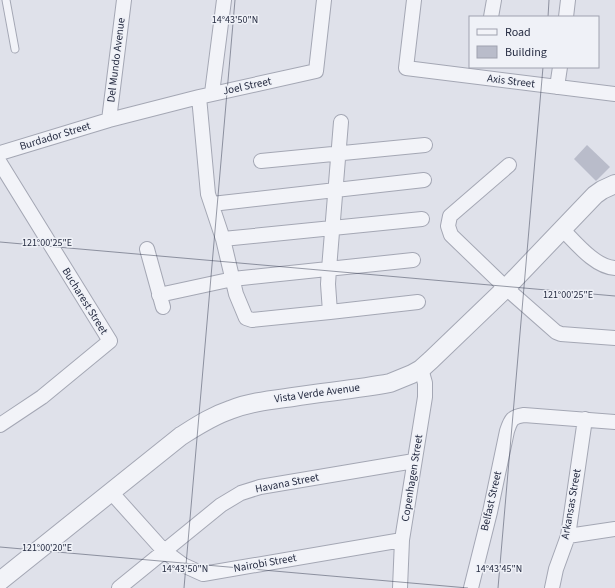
<svg xmlns="http://www.w3.org/2000/svg" width="615" height="588" viewBox="0 0 615 588" font-family="'Source Sans 3',sans-serif">
<style>
.building{fill:#b9bcca}
.lines{fill:none;stroke-linecap:round;stroke-linejoin:round}
.service-casing{stroke:#a4a7b4;stroke-width:9}
.minor-casing{stroke:#a4a7b4;stroke-width:16}
.tertiary-casing{stroke:#a4a7b4;stroke-width:20}
.service{stroke:#f2f3f8;stroke-width:7}
.minor{stroke:#f2f3f8;stroke-width:14}
.tertiary{stroke:#f2f3f8;stroke-width:18}
.ticks{fill:none;stroke:#262c42;stroke-width:1;stroke-opacity:0.45}
.labels{text-anchor:middle;dominant-baseline:central;stroke-width:3;stroke-linejoin:round;paint-order:stroke}
.street-label{font-size:11px;fill:#262c42;stroke:#eff1f7}
.ticks-label{font-size:10px;text-anchor:middle;fill:#262c42;stroke:#eff1f7;stroke-width:3;stroke-linejoin:round;paint-order:stroke}
</style>
<rect width="100%" height="100%" fill="#dfe1ea"/>
<!-- building -->
<path class="building" d="M587 145 610 167 596 181 574 159Z"/>
<g class="lines">
<!-- service casing -->
<g class="service-casing">
<path id="service" d="M6 0 15 49"/>
</g>
<!-- minor casing -->
<g class="minor-casing">
<path id="minor" d="M414 0 406 68 615 94
M491 17 494 0
M566 17 568 0
M557 87 560 67
M212 93 224 0
M199 97 208 194 223 239 236 294 246 318 252 320 330 312 418 302
M109 120 124 0
M0 153 109 120 199 97 316 71 324 0
M261 161 425 145
M0 163 110 341 42 397 0 425
M509 165 450 216 448 226 451 235 506 288 556 332 561 334 615 338
M212 204 424 180
M562 229C576 243 595 267 615 268
M223 239 422 219
M147 249 163 307
M159 295 233 279 413 260
M330 312 328 284 329 269 341 122
M111 492 164 551 183 565 203 574 402 540
M568 536 615 529
M119 588 221 505 241 493 260 487 414 461
M400 588 402 540 425 397V383L421 369
M471 588 490 512 507 431C511 419 512 417 524 415L615 422
M552 588 556 569 568 536 585 419"/>
</g>
<!-- tertiary casing -->
<g class="tertiary-casing">
<path id="tertiary" d="M0 581 181 436C197 426 212 416 230 410 250 402 271 400 293 397 325 392 358 389 390 383L412 374 421 369 431 360 506 288 595 195 602 190 615 184"/>
</g>
<!-- service -->
<use href="#service" class="service"/>
<!-- minor -->
<use href="#minor" class="minor"/>
<!-- tertiary -->
<use href="#tertiary" class="tertiary"/>
</g>
<!-- ticks -->
<path class="ticks" d="M548 17 549 0M0 242 615 296M0 547 468 588M184 588 235 0M498 588 543 67"/>
<g class="labels">
<!-- street labels -->
<g class="street-label">
<text transform="translate(116 60) rotate(-83)">Del Mundo Avenue</text>
<text transform="translate(511 81) rotate(7)">Axis Street</text>
<text transform="translate(247 86) rotate(-12)">Joel Street</text>
<text transform="translate(55 136) rotate(-17)">Burdador Street</text>
<text transform="translate(85 301) rotate(58)">Bucharest Street</text>
<text transform="translate(317 393) rotate(-8)">Vista Verde Avenue</text>
<text transform="translate(412 478) rotate(-81)">Copenhagen Street</text>
<text transform="translate(287 483) rotate(-11)">Havana Street</text>
<text transform="translate(491 501) rotate(-77)">Belfast Street</text>
<text transform="translate(571 504) rotate(-80)">Arkansas Street</text>
<text transform="translate(265 563) rotate(-10)">Nairobi Street</text>
</g>
</g>
<g class="ticks-label">
<text x="235" y="23">14°43'50"N</text>
<text x="47" y="246">121°00'25"E</text>
<text x="568" y="298">121°00'25"E</text>
<text x="47" y="551">121°00'20"E</text>
<text x="185" y="572">14°43'50"N</text>
<text x="499" y="572">14°43'45"N</text>
</g>
<!-- legend -->
<rect x="469" y="16" width="130" height="52" fill="#eff1f7" stroke="#9fa2af"/>
<rect x="477" y="29" width="20" height="6" fill="#f2f3f8" stroke="#9fa2af"/>
<text x="505" y="36" font-size="12" fill="#262c42">Road</text>
<rect x="477" y="46" width="20" height="12" fill="#b9bcca" stroke="#9fa2af"/>
<text x="505" y="56" font-size="12" fill="#262c42">Building</text>
</svg>
